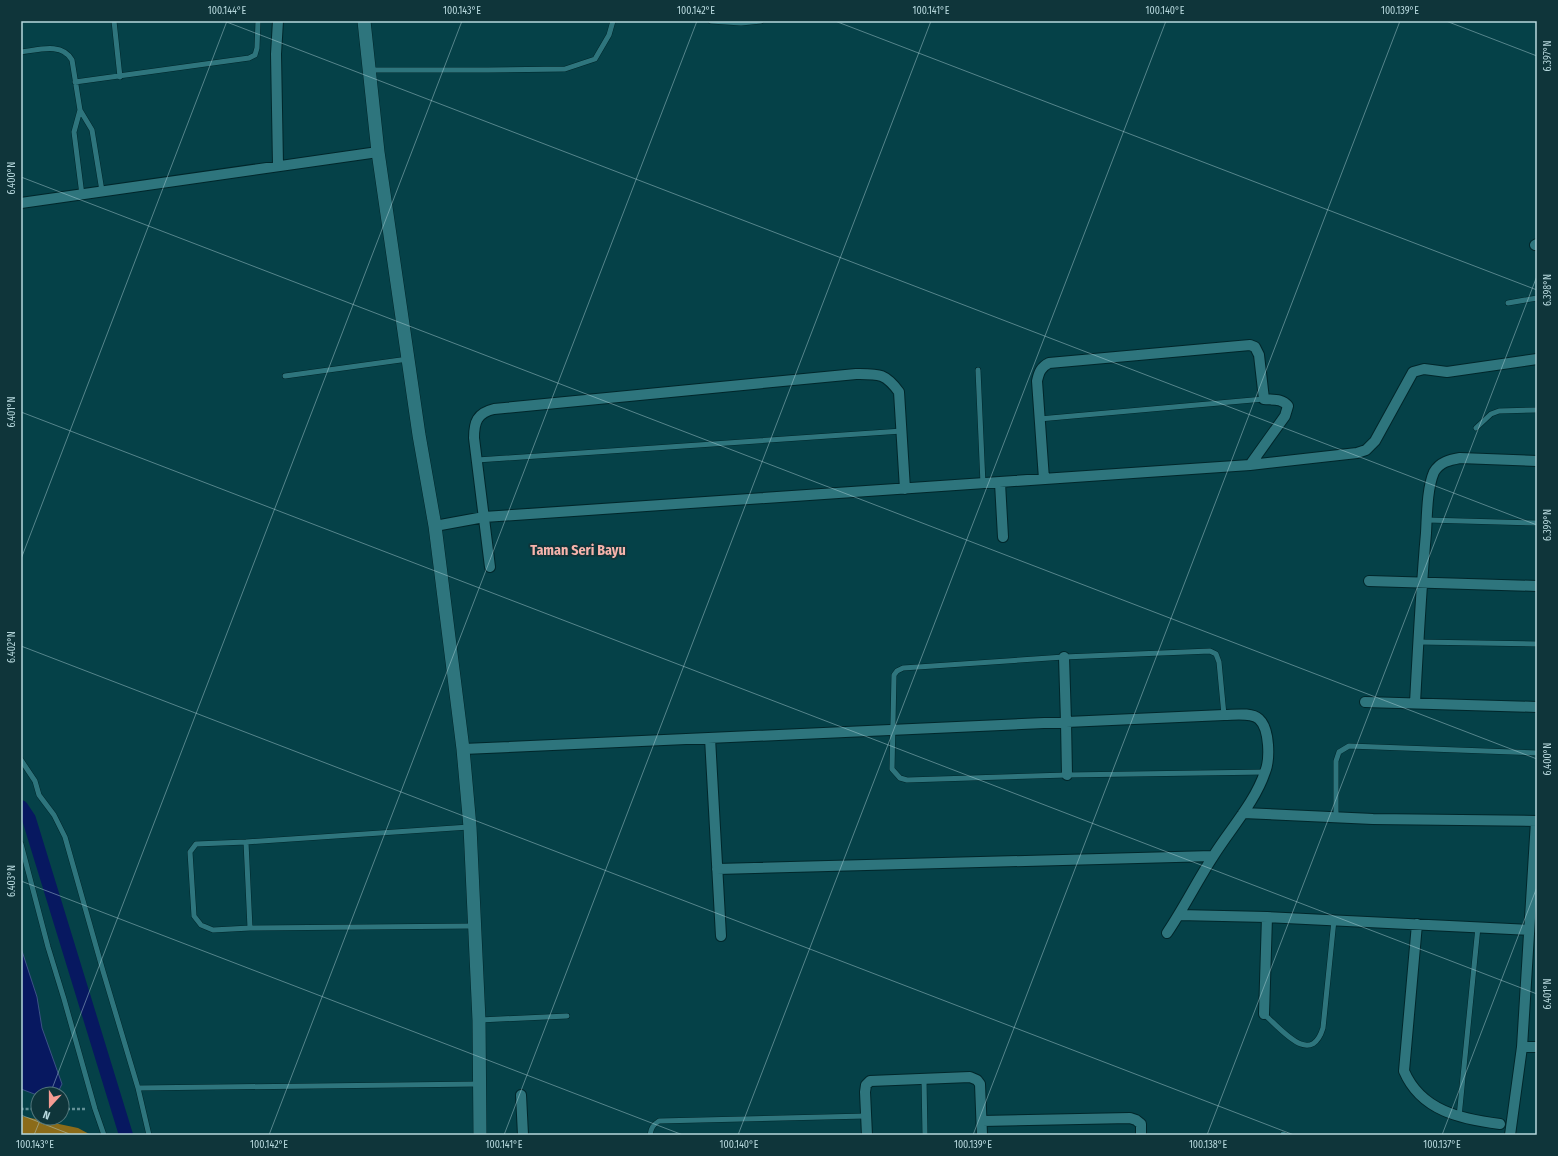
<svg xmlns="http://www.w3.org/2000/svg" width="1558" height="1156" viewBox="0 0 1558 1156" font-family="'Fira Sans Condensed',sans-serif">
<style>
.forest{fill:#8b6b19}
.water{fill:#071860;stroke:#3c5286}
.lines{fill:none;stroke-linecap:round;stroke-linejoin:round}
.canal{stroke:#071860;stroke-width:14}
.service-casing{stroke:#00262a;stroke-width:6}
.minor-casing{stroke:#00262a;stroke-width:12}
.tertiary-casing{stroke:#00262a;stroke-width:14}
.path{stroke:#629096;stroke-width:2.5;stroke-dasharray:3 2;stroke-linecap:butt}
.service{stroke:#2e757d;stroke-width:5}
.minor{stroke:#2e757d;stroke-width:10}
.tertiary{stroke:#2e757d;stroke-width:13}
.ticks{fill:none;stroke:#b7d8dd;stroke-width:1;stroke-opacity:0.45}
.labels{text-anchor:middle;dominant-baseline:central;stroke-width:4;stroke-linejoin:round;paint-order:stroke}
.neighbourhood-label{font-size:14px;font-weight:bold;fill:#f7b4ac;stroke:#0f353a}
.neatline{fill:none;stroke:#b7d8dd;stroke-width:1.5}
.ticks-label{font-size:10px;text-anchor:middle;fill:#b7d8dd}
</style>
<rect width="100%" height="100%" fill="#054148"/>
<!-- forest -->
<path class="forest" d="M21 1116 78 1128 91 1135H21Z"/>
<!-- water -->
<path class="water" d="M21 948 37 997 42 1028 62 1084 59 1090 38 1094 37 1095 21 1089Z"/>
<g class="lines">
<!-- canal -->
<path class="canal" d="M21 807 29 819 126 1135"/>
<!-- service casing -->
<g class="service-casing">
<path id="service" d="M114 21 120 77
M711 21 741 23 761 21
M21 52C38 50 62 42 72 60L80 110 92 130 102 191
M370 70H488L565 69 595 59 609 35 613 21
M75 82 249 58 255 55 257 48 258 21
M80 110 74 132 82 195
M1508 303 1537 298
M978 370 983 484
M285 376 408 359
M1039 419 1264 399
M1476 428 1491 414 1499 411 1537 410
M477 460 902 431
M1427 520 1537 523
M1418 642 1537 644
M1224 715 1219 662 1216 654 1210 651 1064 657 903 668 897 671 894 675 892 769 900 778 907 780 1067 775 1266 772
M21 760 35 781 39 795 54 815 65 837 103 971 138 1088
M1336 817V761L1339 752 1349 746 1537 753
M469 827 246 842 196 844 190 852 194 916 201 925 213 930 250 928 474 926
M246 842 250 928
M21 844 48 947 64 999 95 1109 104 1135
M1264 1014C1282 1030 1311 1067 1323 1028L1334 920
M480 1020 567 1016
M924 1079 925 1135
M1459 1117 1478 927
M1283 1134 1285 1135
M149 1135 138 1088 479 1084
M650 1135C651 1128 653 1125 659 1121L866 1116"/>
</g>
<!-- minor casing -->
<g class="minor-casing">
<path id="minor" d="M278 165 276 54 278 21
M21 203 378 152
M1535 245 1537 244
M1044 479 1037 381C1039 372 1041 367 1049 363L1250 345 1255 347 1259 355 1264 399C1272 400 1282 398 1288 406L1285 416 1250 465
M1000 483 1003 537
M435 526 484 517 1250 465 1357 453 1366 450 1375 441 1413 372 1424 369 1447 372 1537 359
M490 567 474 438C474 422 477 413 494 409L856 374C879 374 885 373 899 392L905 489
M1369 581 1537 586
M1064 657 1066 722 1067 775
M1365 702 1537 707
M1415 703C1418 646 1421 589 1426 533 1427 515 1427 488 1434 472 1440 462 1449 460 1460 458L1537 461
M710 738 721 936
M463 749 1224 715C1234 715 1251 712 1259 719 1270 729 1270 760 1265 772 1255 802 1231 828 1214 855 1197 881 1184 908 1167 933
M1243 813 1373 819 1537 821
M717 869 1213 856
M1179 915 1267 917 1529 930
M1417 924 1404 1071C1421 1111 1461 1119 1500 1124
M1264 1014 1267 917
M1522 1047H1537
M521 1095 523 1135
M982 1121 1130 1118 1136 1120 1141 1124V1135
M867 1135 865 1092 866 1085 870 1081 970 1077 977 1080 980 1084 982 1135
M1510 1135 1522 1047 1536 821"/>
</g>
<!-- tertiary casing -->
<g class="tertiary-casing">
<path id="tertiary" d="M364 21 378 152 419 435 435 526 463 749 470 827 479 1020 480 1135"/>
</g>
<!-- path -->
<path class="path" d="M21 1108 22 1109H38
M62 1109H87"/>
<!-- service -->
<use href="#service" class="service"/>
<!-- minor -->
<use href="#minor" class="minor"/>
<!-- tertiary -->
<use href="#tertiary" class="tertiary"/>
</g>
<!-- ticks -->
<path class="ticks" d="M224 21 1537 525M835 21 1537 290M1446 21 1537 56M21 177 1537 759M21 412 1537 994M21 559 227 21M21 646 1294 1135M21 881 683 1135M50 1094 462 21M21 1115 72 1135M34 1135 41 1118M269 1135 697 21M504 1135 931 21M738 1135 1166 21M973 1135 1400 21M1207 1135 1537 276M1442 1135 1537 887"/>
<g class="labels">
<!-- neighbourhood labels -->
<g class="neighbourhood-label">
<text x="578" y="550">Taman Seri Bayu</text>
</g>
</g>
<!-- border -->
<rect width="1558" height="1156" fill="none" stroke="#0f353a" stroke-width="44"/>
<!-- north arrow -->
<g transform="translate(50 1106) rotate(201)"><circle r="19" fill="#0f353a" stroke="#52767b"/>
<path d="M0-3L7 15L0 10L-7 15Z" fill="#f59c93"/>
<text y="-6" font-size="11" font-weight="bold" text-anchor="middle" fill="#b7d8dd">N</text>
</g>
<rect x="22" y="22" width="1514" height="1112" class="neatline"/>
<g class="ticks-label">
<text x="227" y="14">100.144°E</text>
<text x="462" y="14">100.143°E</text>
<text x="696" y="14">100.142°E</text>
<text x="931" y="14">100.141°E</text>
<text x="1165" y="14">100.140°E</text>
<text x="1400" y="14">100.139°E</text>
<text transform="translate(1547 56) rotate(-90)" y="4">6.397°N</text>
<text transform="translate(11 178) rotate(-90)" y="4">6.400°N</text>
<text transform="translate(1547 290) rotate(-90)" y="4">6.398°N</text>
<text transform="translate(11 412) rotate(-90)" y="4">6.401°N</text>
<text transform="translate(1547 525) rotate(-90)" y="4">6.399°N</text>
<text transform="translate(11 647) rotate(-90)" y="4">6.402°N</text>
<text transform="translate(1547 759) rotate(-90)" y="4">6.400°N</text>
<text transform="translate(11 881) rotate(-90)" y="4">6.403°N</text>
<text transform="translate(1547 994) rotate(-90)" y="4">6.401°N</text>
<text x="35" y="1148">100.143°E</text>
<text x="269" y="1148">100.142°E</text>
<text x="504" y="1148">100.141°E</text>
<text x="739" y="1148">100.140°E</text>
<text x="973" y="1148">100.139°E</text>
<text x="1208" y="1148">100.138°E</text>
<text x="1442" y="1148">100.137°E</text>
</g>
</svg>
